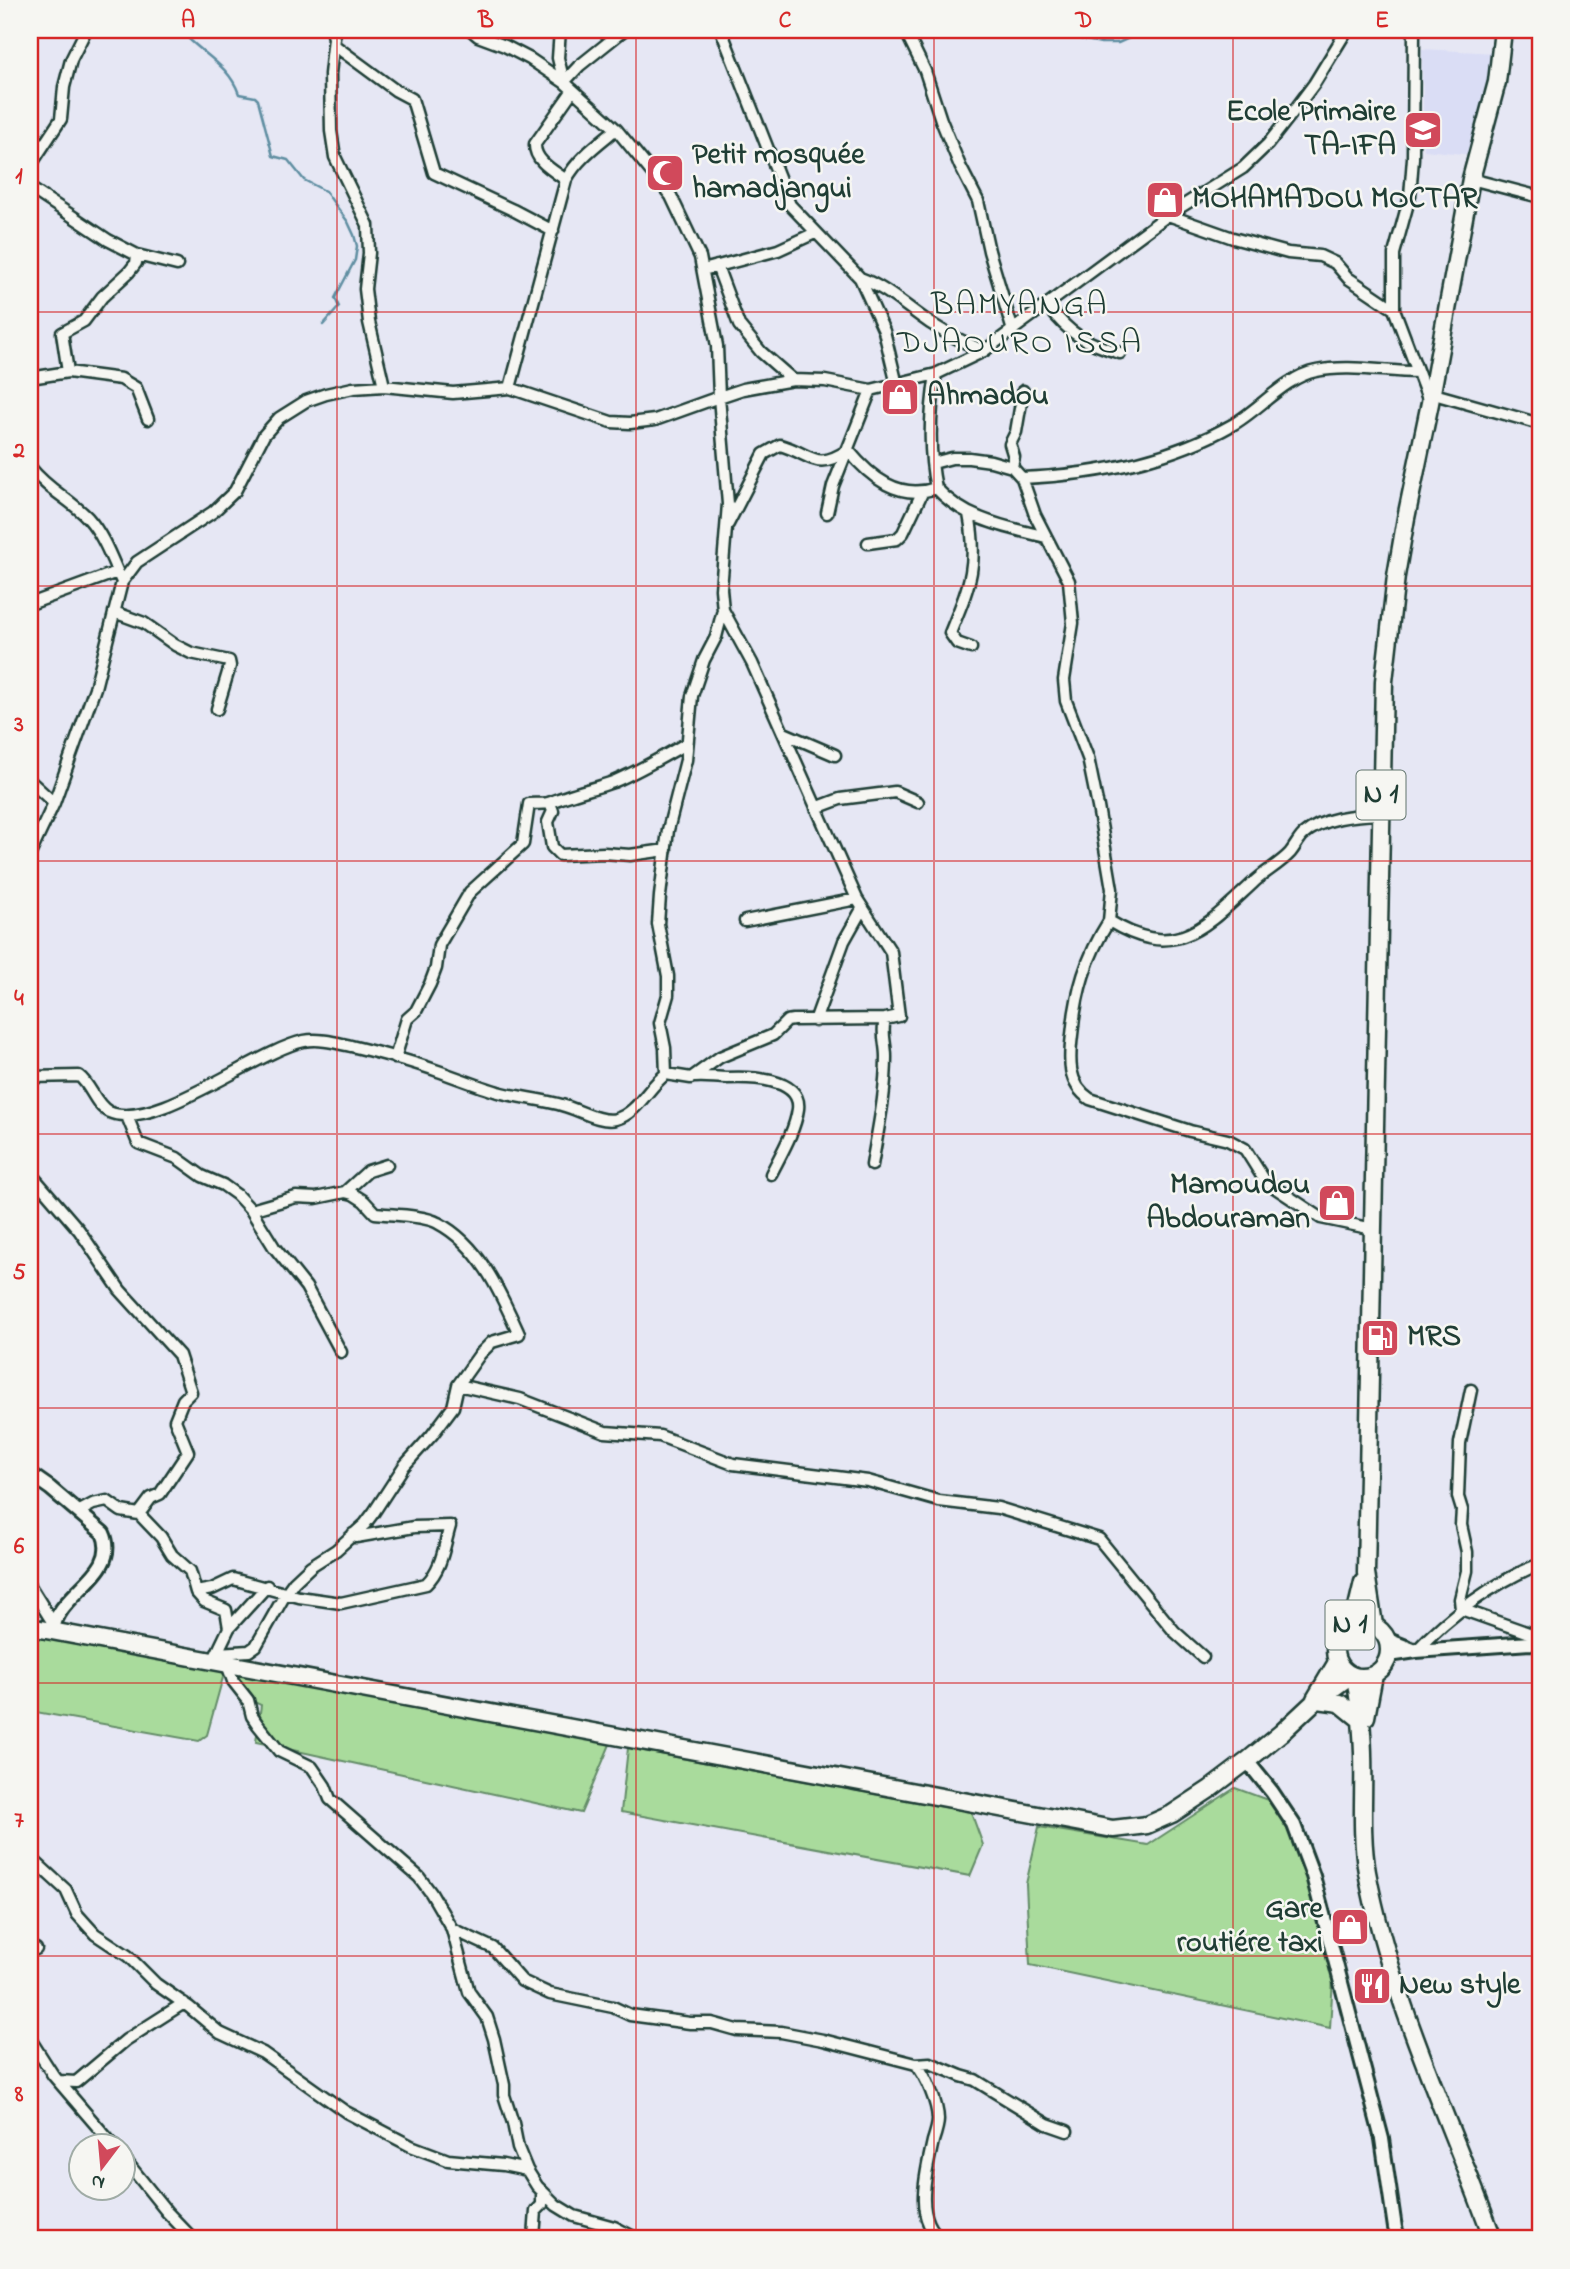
<svg xmlns="http://www.w3.org/2000/svg" width="1570" height="2269" viewBox="0 0 1570 2269" font-family="'Indie Flower',sans-serif">
<style>
.built{fill:#daddf5}
.green{fill:#a9db9c;stroke:#648c68;stroke-width:2}
.lines{fill:none;stroke-linecap:round;stroke-linejoin:round}
.stream{stroke:#5f8ea1;stroke-width:2.5}
.minor-casing{stroke:#1f3d34;stroke-width:15}
.tertiary-casing{stroke:#1f3d34;stroke-width:18}
.primary-casing{stroke:#1f3d34;stroke-width:21}
.trunk-casing{stroke:#1f3d34;stroke-width:21}
.minor{stroke:#f6f6f2;stroke-width:10}
.tertiary{stroke:#f6f6f2;stroke-width:12}
.primary{stroke:#f6f6f2;stroke-width:16}
.trunk{stroke:#f6f6f2;stroke-width:16}
.grid{fill:none;stroke:#d62828;stroke-width:2;stroke-opacity:0.55}
.labels{text-anchor:middle;dominant-baseline:central;stroke-width:5;stroke-linejoin:round;paint-order:stroke}
.shield{fill:#f6f6f2;stroke:#60746d;stroke-width:2}
.shield-label{font-size:28px;font-weight:bold;fill:#1f3d34}
.poi-label{font-size:30px;font-weight:bold;fill:#1f3d34;stroke:#f6f6f2;text-anchor:start}
.quarter-label{font-size:33px;letter-spacing:2px;fill:#1f3d34;stroke:#f6f6f2}
.neatline{fill:none;stroke:#d62828;stroke-width:2.5}
.grid-label{font-size:23px;text-anchor:middle;font-weight:bold;fill:#d62828}
</style>
<rect width="100%" height="100%" fill="#e6e7f4"/>
<filter id="ink" filterUnits="userSpaceOnUse"><feTurbulence type="fractalNoise" baseFrequency=".0143" numOctaves="2"/><feDisplacementMap in="SourceGraphic" scale="14" xChannelSelector="R" yChannelSelector="G"/><feConvolveMatrix kernelMatrix="1 2 1 2 8 2 1 2 1" color-interpolation-filters="sRGB"/></filter>
<g filter="url(#ink)">
<!-- built -->
<path class="built" d="M1422 49 1496 53 1473 155 1424 150Z"/>
<!-- green -->
<path class="green" d="M30 1634 225 1670 207 1735 199 1741 30 1711Z
M240 1673 611 1742 581 1813 256 1742 261 1705 236 1694Z
M628 1748 971 1812 983 1845 970 1876 621 1812Z
M1235 1788 1276 1803 1321 1894 1333 1978 1330 2028 1030 1965 1026 1884 1039 1827 1148 1845Z"/>
<g class="lines">
<!-- stream -->
<path class="stream" d="M189 30V39C208 57 230 68 239 94L255 97 258 100 273 156 288 160 304 180 325 191 348 222 354 235 357 246 355 260 335 298 339 307 323 325
M1016 30 1060 35 1101 43H1118L1147 30"/>
<!-- minor casing -->
<g class="minor-casing">
<path id="minor" d="M332 30 334 38 330 74 331 131 335 157 368 225 369 253 365 289 369 322 384 386
M560 30 558 58 564 82
M721 30 790 205 860 278 884 331 897 385
M905 30 925 71 941 120 960 166 978 201 989 251 1013 331
M1414 30 1413 158 1410 196 1394 254V309L1428 399
M334 45 395 90 412 99 434 173 513 210 553 231
M564 82 579 66 624 30
M30 166 61 119 64 87 71 60 86 30
M1471 179 1540 197
M566 180C554 171 534 161 535 144L573 90
M30 188 108 240 137 255 177 265
M1168 215 1233 238 1288 253 1320 256 1335 263 1348 278 1394 309
M717 266 739 325 761 352 793 380
M703 270 778 250 815 233
M860 278C887 288 906 307 930 323 947 334 965 343 984 351
M1047 305C1070 335 1084 342 1120 353
M68 372 62 333 84 321 102 297 129 272 136 263 137 255
M936 374C930 411 928 451 936 488 965 520 1006 527 1046 537
M30 378 68 372 121 379 136 388 148 419
M510 388 566 180C577 159 598 144 616 129
M1441 396 1540 424
M848 450C870 477 899 501 936 488
M933 463 952 458H969L991 461 1012 467 1022 478 1035 515 1069 581 1073 623 1064 680 1066 701 1088 758 1098 807 1112 889 1109 921C1176 962 1204 928 1253 883 1264 872 1280 864 1290 853 1295 847 1298 840 1303 835 1323 817 1355 815 1380 814
M30 467C48 490 70 499 88 518 104 536 112 560 122 582
M1012 467 1014 457 1010 444 1016 432 1023 391
M1022 478C1093 475 1169 461 1232 425 1259 410 1285 377 1316 371 1348 364 1385 372 1417 372
M827 513 833 486 871 390
M969 514C979 566 969 586 950 633L957 643 971 648
M728 524 764 454 780 445C812 454 815 472 848 450
M868 543 897 539 903 533 922 493
M30 604 117 572
M114 612 144 623 175 645 191 653 229 661 230 666 217 709
M784 733 835 755
M30 781 54 803
M550 803 553 811 548 822 552 847 560 855 604 853 630 855 666 850
M816 808 840 799 895 792 918 802
M30 854 54 803 95 688 122 582 137 562 213 512 235 491 264 435 279 418 306 401 326 394 353 388 384 386 453 393 510 388 611 422 630 423 655 420 719 397 717 346 700 257 671 196 616 129 564 82 530 59 505 46 478 36 471 30
M745 921 857 899
M1109 921C1086 957 1076 992 1072 1035 1069 1059 1067 1084 1090 1099L1190 1131 1228 1140 1245 1149 1265 1181 1321 1218 1373 1229
M815 1021 844 941 862 909
M395 1058 407 1019 416 1011 430 984 436 968 439 945 470 892 523 844 529 804C535 803 545 805 551 802 569 794 593 789 613 782 639 771 663 757 687 743
M666 1074 691 1078 720 1057 773 1035 787 1021 793 1020 885 1019 899 1016 891 952 857 899 752 663 723 610
M30 1077 79 1076C91 1085 95 1105 109 1112 154 1132 256 1051 304 1041 320 1038 337 1043 351 1046 380 1053 410 1061 438 1071 458 1078 478 1086 498 1092 520 1098 543 1099 565 1106 579 1110 601 1123 616 1119 638 1113 648 1087 666 1074L665 1048 660 1023 668 995V976L658 924 660 896 668 830 686 760 692 696 704 660 716 637 723 610 721 589 728 504 719 397 743 389 793 380 825 381 871 390 936 374 984 351 1168 215 1243 168 1268 144 1293 112 1314 84 1347 30
M695 1077C706 1076 716 1078 727 1078 747 1077 802 1077 798 1109 795 1131 781 1154 771 1174
M127 1116 138 1143 177 1158 202 1176 223 1185 237 1195 251 1210 274 1247 306 1287 341 1352
M872 1165C878 1129 886 1093 886 1057 886 1043 881 1033 885 1019
M30 1173 79 1230 120 1290 179 1355 191 1392 183 1400 175 1420 188 1452 160 1494 151 1498 139 1514 121 1511 107 1501 93 1504 78 1512
M345 1192 368 1171 387 1165
M458 1385 520 1399 605 1432 660 1436 733 1464 868 1481 939 1501 998 1508 1099 1539 1174 1631 1203 1657
M1471 1390 1460 1443 1458 1497 1462 1510 1461 1525 1467 1552V1571L1460 1599 1461 1609 1540 1637
M139 1514 161 1537 172 1555 190 1571 196 1592 204 1601 226 1610 229 1628
M30 1586 53 1623
M196 1592 212 1589 233 1579 299 1597 341 1603 426 1584C442 1569 444 1546 450 1526L414 1527 356 1537 353 1534
M1416 1651C1448 1616 1496 1581 1540 1564
M218 1653 249 1651 256 1646 286 1593 294 1582 311 1566 336 1550 365 1524 374 1512 404 1466 432 1435 453 1407 458 1385 480 1354 492 1342 519 1334C501 1294 480 1245 438 1223 424 1215 391 1215 375 1213L364 1201 353 1194 345 1192 316 1198 296 1197 251 1210
M216 1655 229 1628 267 1586
M223 1664 228 1667 233 1681 248 1700 252 1716 258 1725 279 1751 312 1767 325 1786 330 1799 419 1877 431 1893 452 1929 469 1992 487 2017 494 2039 504 2085V2095L513 2123 518 2148 527 2170
M30 1857 66 1890 77 1914 95 1934 128 1956 156 1984 189 2007 220 2033 263 2053 346 2112 411 2146 448 2160 503 2165 527 2170 537 2186 556 2205 574 2216 614 2227 637 2239
M452 1929 493 1948 522 1981 550 1994 613 2007 630 2015 690 2023H712L737 2030 781 2032 823 2040 916 2064C926 2076 938 2104 938 2120 938 2126 935 2135 933 2141 927 2170 912 2219 942 2239
M30 1950 36 1949
M30 2039 53 2075 114 2146
M916 2064 930 2063 961 2076 975 2080 1047 2124 1067 2131
M59 2081 76 2082 126 2040 184 2003
M122 2156 167 2212 193 2239
M532 2239 534 2237 536 2211 542 2205V2192"/>
</g>
<!-- tertiary casing -->
<g class="tertiary-casing">
<path id="tertiary" d="M30 1474 50 1488 103 1533C122 1574 56 1593 53 1631
M1388 1640 1416 1651
M1389 1655 1416 1651 1530 1643 1540 1644
M1247 1761 1272 1792 1294 1825 1313 1876 1382 2139 1395 2228 1399 2239"/>
</g>
<!-- primary casing -->
<g class="primary-casing">
<path id="primary" d="M30 1627 1113 1829 1147 1825 1172 1814 1210 1789 1247 1761 1281 1733 1312 1704 1351 1675
M1315 1699 1337 1662"/>
</g>
<!-- trunk casing -->
<g class="trunk-casing">
<path id="trunk" d="M1335 1650a27 27 0 1 1 54 0a27 27 0 1 1-54 0Z
M1353 1624 1363 1582
M1374 1625 1366 1573 1384 681 1396 576 1406 518 1430 403 1471 179 1497 82 1503 30
M1355 1676C1358 1695 1361 1715 1362 1734 1366 1780 1359 1827 1367 1872 1391 2000 1449 2118 1493 2239
M1318 1700 1340 1703 1361 1720
M1366 1717 1374 1675"/>
</g>
<!-- minor -->
<use href="#minor" class="minor"/>
<!-- tertiary -->
<use href="#tertiary" class="tertiary"/>
<!-- primary -->
<use href="#primary" class="primary"/>
<!-- trunk -->
<use href="#trunk" class="trunk"/>
</g>
</g>
<!-- grid -->
<path class="grid" d="M337 30V2239M636 30V2239M934 30V2239M1233 30V2239M30 312H1540M30 586H1540M30 861H1540M30 1134H1540M30 1408H1540M30 1683H1540M30 1956H1540"/>
<!-- icons -->
<defs>
<g id="school-square" transform="scale(2.0125)"><rect x="-9" y="-9" width="18" height="18" rx="4" fill="#d1495b" stroke="#f6f6f2"/><path d="M0-5L7-2L0 1L-7-2ZM-4 1L0 2.5L4 1V4Q0 6-4 4Z" fill="#fff"/></g>
<g id="mosque-square" transform="scale(2.0125)"><rect x="-9" y="-9" width="18" height="18" rx="4" fill="#d1495b" stroke="#f6f6f2"/><path d="M3.5-4.9A6 6 0 1 0 3.5 4.9A5 5 0 1 1 3.5-4.9Z" fill="#fff"/></g>
<g id="shop-square" transform="scale(2.0125)"><rect x="-9" y="-9" width="18" height="18" rx="4" fill="#d1495b" stroke="#f6f6f2"/><path d="M-5-2.5h2.3a2.7 3.5 0 0 1 5.4 0H5L5.5 6h-11ZM-1.5-2.5h3a1.5 2.3 0 0 0-3 0Z" fill="#fff"/></g>
<g id="fuel-square" transform="scale(2.0125)"><rect x="-9" y="-9" width="18" height="18" rx="4" fill="#d1495b" stroke="#f6f6f2"/><path d="M-5.5-6h7V0h2V4h1.3V-2.5L3-4.5l.8-.8L6-3V5H2.5V1h-1V6h-7ZM-4.2-4.7v3.2H.2V-4.7Z" fill="#fff"/></g>
<g id="restaurant-square" transform="scale(2.0125)"><rect x="-9" y="-9" width="18" height="18" rx="4" fill="#d1495b" stroke="#f6f6f2"/><path d="M-5-6h1v4h1v-4h1v4h1v-4h1v5L-1.5 .5V6h-2V.5L-5-1ZM5-6V6H3V1.5H1.5Q1.5-4 5-6Z" fill="#fff"/></g>
</defs>
<g fill-rule="evenodd">
<use href="#school-square" x="1423" y="130"/>
<use href="#mosque-square" x="665" y="173"/>
<use href="#shop-square" x="1165" y="200"/>
<use href="#shop-square" x="900" y="397"/>
<use href="#shop-square" x="1337" y="1203"/>
<use href="#fuel-square" x="1380" y="1338"/>
<use href="#shop-square" x="1350" y="1927"/>
<use href="#restaurant-square" x="1372" y="1986"/>
</g>
<g class="labels">
<!-- shield labels -->
<g class="shield">
<rect x="1356.5" y="770.5" width="49" height="49" rx="5"/>
<rect x="1325.5" y="1600.5" width="49" height="49" rx="5"/>
</g>
<g class="shield-label">
<text x="1381" y="795">N 1</text>
<text x="1350" y="1625">N 1</text>
</g>
<!-- poi labels -->
<g class="poi-label">
<text x="1396" y="113" text-anchor="end">Ecole Primaire<tspan x="1396" dy="34">TA-IFA</tspan></text>
<text x="692" y="156">Petit mosquée<tspan x="692" dy="34">hamadjangui</tspan></text>
<text x="1192" y="200">MOHAMADOU MOCTAR</text>
<text x="927" y="397">Ahmadou</text>
<text x="1310" y="1186" text-anchor="end">Mamoudou<tspan x="1310" dy="34">Abdouraman</tspan></text>
<text x="1407" y="1338">MRS</text>
<text x="1323" y="1910" text-anchor="end">Gare<tspan x="1323" dy="34">routiére taxi</tspan></text>
<text x="1399" y="1986">New style</text>
</g>
<!-- quarter labels -->
<g class="quarter-label">
<text x="1020" y="306">BAMYANGA<tspan x="1020" dy="38">DJAOURO ISSA</tspan></text>
</g>
</g>
<!-- margin -->
<rect width="1570" height="2269" fill="none" stroke="#f6f6f2" stroke-width="77"/>
<!-- north arrow -->
<g transform="translate(102 2167) rotate(196)"><circle r="33" fill="#f6f6f2" stroke="#a0aca6" stroke-width="2"/>
<path d="M0-5L12 26L0 18L-12 26Z" fill="#d1495b"/>
<text y="-10" font-size="19" font-weight="bold" text-anchor="middle" fill="#1f3d34">N</text>
</g>
<rect x="38" y="38" width="1494" height="2192" class="neatline"/>
<g class="grid-label">
<text x="188" y="27">A</text>
<text x="486" y="27">B</text>
<text x="785" y="27">C</text>
<text x="1084" y="27">D</text>
<text x="1382" y="27">E</text>
<text x="19" y="183">1</text>
<text x="19" y="457">2</text>
<text x="19" y="731">3</text>
<text x="19" y="1005">4</text>
<text x="19" y="1279">5</text>
<text x="19" y="1553">6</text>
<text x="19" y="1827">7</text>
<text x="19" y="2101">8</text>
</g>
</svg>
